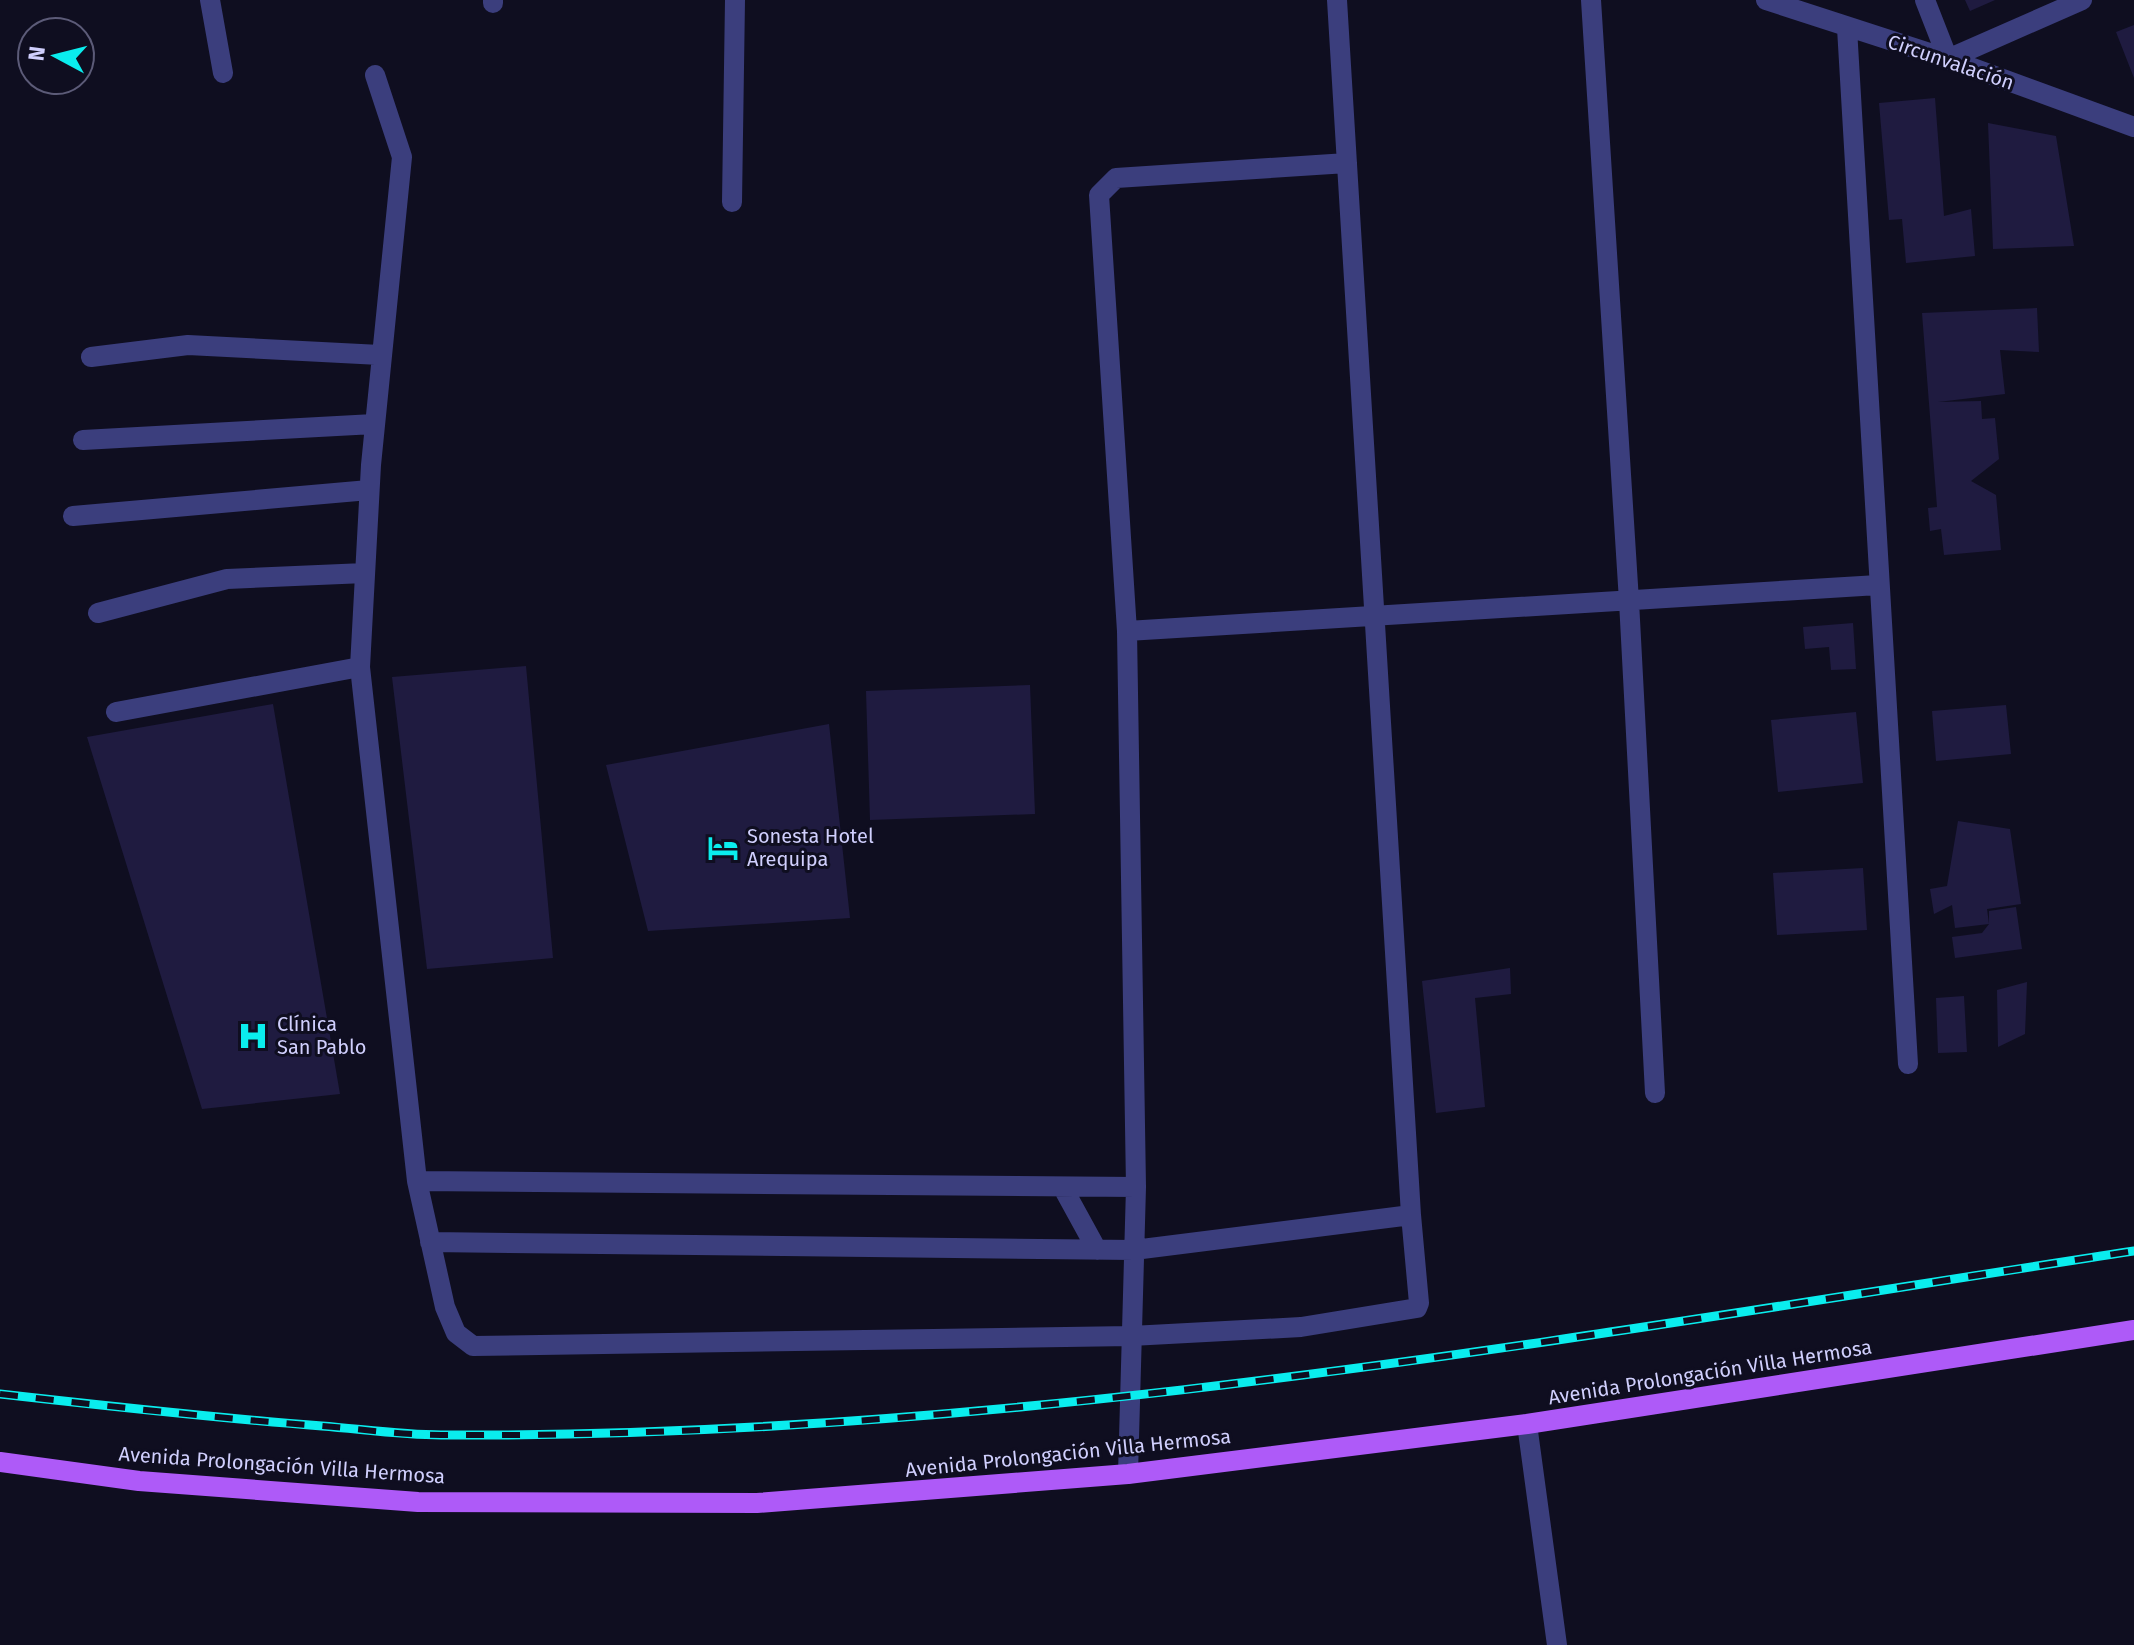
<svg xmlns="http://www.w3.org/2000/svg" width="2134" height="1645" viewBox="0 0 2134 1645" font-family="'Fira Sans',sans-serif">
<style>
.building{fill:#1f1b40}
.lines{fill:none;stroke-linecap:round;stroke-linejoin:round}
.minor{stroke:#3b3e7d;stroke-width:20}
.major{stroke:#ae5af8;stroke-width:20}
.rail-casing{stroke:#0aedee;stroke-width:9}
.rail{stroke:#0f0e20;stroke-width:6;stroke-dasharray:18;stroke-linecap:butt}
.labels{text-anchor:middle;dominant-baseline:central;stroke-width:6;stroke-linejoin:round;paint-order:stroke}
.street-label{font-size:20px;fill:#d0cffd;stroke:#0f0e20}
.poi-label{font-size:20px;fill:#d0cffd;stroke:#0f0e20;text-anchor:start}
</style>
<rect width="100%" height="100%" fill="#0f0e20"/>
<!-- building -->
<path class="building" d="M1965 0H1995L1970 11Z
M2134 25V78L2116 32Z
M1935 98 1944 216 1971 209 1975 256 1906 263 1902 219 1889 220 1879 103Z
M1988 123 2056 136 2074 246 1993 249Z
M2037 308 2039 352 2000 350 2005 394 1938 402 1981 401 1982 419 1995 418 1999 459 1971 481 1996 495 2001 550 1944 555 1941 529 1930 531 1928 508 1937 507 1922 313Z
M1853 623 1856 669 1831 670 1829 647 1805 649 1803 627Z
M526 666 553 958 427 969 392 677Z
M1030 685 1035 814 870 820 866 691Z
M273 704 340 1094 202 1109 87 737Z
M2006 705 2011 754 1936 761 1932 711Z
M1856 712 1863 783 1778 792 1771 720Z
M829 724 850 918 648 931 606 765Z
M1958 821 2010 829 2021 904 1987 909 1989 924 1955 928 1952 905 1934 914 1930 889 1947 886Z
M1863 868 1867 930 1777 935 1773 873Z
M2016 907 2022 949 1955 958 1952 937 1982 933 1989 924V911Z
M1510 968 1511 994 1475 998 1485 1107 1436 1113 1422 981Z
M2027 982 2025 1034 1998 1047 1997 990Z
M1964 996 1967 1052 1938 1053 1936 998Z"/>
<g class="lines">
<!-- minor -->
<path class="minor" d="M210 0 223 73
M493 0V3
M1591 0 1629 601 1655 1093
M1766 0 1948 59 2134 127
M1925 0 1948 59
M1847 28 1908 1064
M1948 59 2082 0
M375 75 402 157 371 465 360 667 417 1181 445 1307 456 1333 473 1346 1131 1336 1301 1327 1417 1308 1419 1303 1411 1215 1337 0
M732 202 735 0
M91 357 188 345 380 355
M83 440 374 424
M73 516 369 490
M98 613 227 579 365 573
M1127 631 1878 585
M116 712 360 667
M417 1181 1136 1187
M1063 1188 1097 1250
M430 1242 1134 1250 1411 1215
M1527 1424 1557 1645
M1128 1474 1136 1187 1127 631 1099 195 1116 178 1347 163"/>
<!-- major -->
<path class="major" d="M0 1462 139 1481 418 1502 757 1503 1128 1474 1527 1424 2134 1330"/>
<!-- rail casing -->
<g class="rail-casing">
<path id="rail" d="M0 1394C107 1406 214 1418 322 1426 361 1429 401 1435 441 1435 1010 1439 1573 1337 2134 1251"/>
</g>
<!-- rail -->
<use href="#rail" class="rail"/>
</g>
<!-- icons -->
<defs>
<g id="hotel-bare" transform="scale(2.4)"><path d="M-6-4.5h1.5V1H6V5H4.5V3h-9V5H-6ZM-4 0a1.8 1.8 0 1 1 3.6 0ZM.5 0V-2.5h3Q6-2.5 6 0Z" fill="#0aedee" stroke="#0f0e20" stroke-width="2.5" paint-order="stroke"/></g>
<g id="hospital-bare" transform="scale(2.4)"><path d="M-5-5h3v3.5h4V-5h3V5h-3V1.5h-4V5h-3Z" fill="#0aedee" stroke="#0f0e20" stroke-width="2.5" paint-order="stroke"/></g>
</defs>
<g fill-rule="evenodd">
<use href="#hotel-bare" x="723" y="848"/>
<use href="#hospital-bare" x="253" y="1036"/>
</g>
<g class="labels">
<!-- street labels -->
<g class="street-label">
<text transform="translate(1951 62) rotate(19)">Circunvalación</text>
<text transform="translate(1710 1372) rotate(-9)">Avenida Prolongación Villa Hermosa</text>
<text transform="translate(1068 1453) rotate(-6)">Avenida Prolongación Villa Hermosa</text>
<text transform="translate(282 1465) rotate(4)">Avenida Prolongación Villa Hermosa</text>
</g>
<!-- poi labels -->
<g class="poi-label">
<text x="747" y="836">Sonesta Hotel<tspan x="747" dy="23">Arequipa</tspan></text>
<text x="277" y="1024">Clínica<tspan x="277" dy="23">San Pablo</tspan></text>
</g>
</g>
<!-- north arrow -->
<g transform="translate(56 56) rotate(277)"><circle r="38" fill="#0f0e20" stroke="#5c5b78" stroke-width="2"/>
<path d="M0-6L14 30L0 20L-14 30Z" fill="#0aedee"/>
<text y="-12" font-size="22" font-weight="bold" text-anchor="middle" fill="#d0cffd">N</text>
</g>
</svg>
